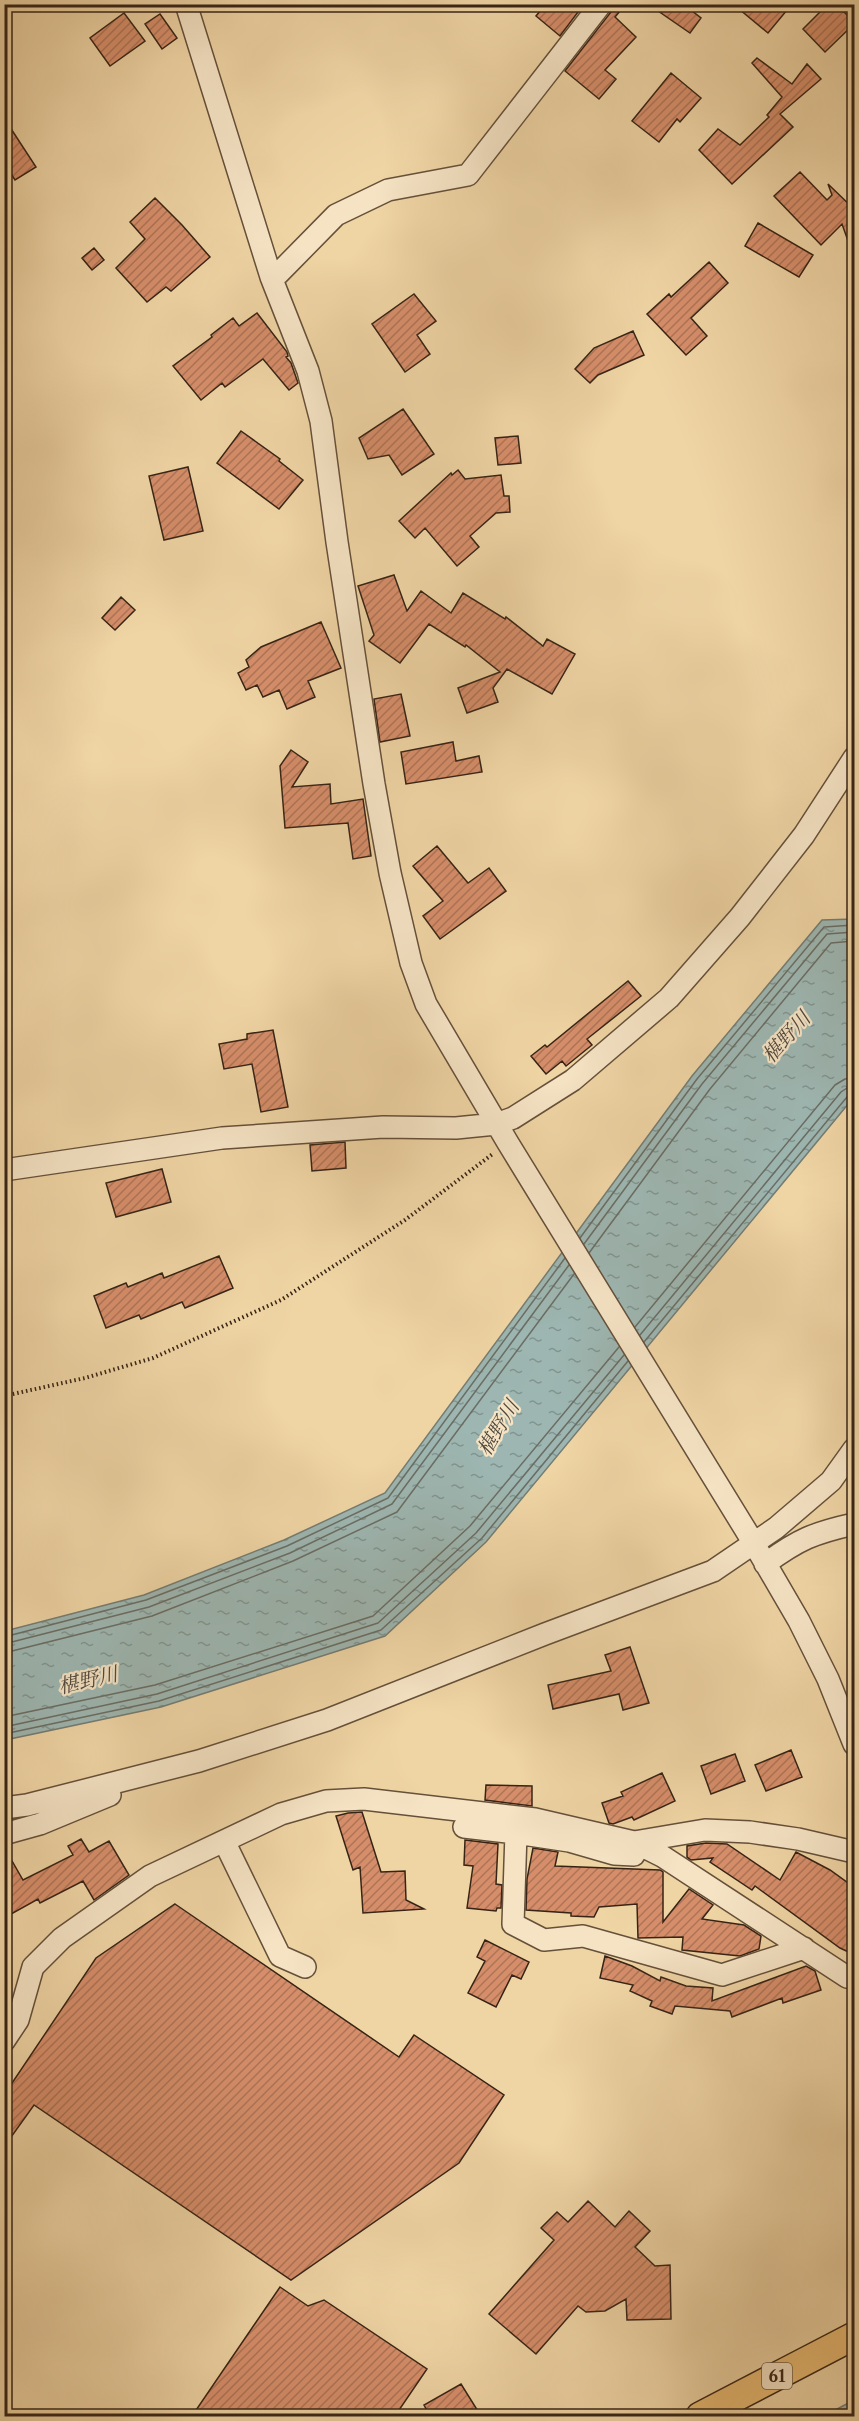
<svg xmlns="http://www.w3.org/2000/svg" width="859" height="2421" viewBox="0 0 859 2421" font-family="'Libre Caslon Text','Noto Serif JP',serif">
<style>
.water{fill:url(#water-ripples);stroke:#747c73;stroke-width:1.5}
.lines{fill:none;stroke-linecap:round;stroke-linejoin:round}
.shore{stroke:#6a6d64;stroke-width:1.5}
.building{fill:url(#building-hatch);stroke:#372416;stroke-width:1.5}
.minor-casing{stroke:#65503a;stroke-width:24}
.major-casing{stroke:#372416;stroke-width:30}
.path{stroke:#372416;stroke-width:4;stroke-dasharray:1.5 3;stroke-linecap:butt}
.minor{stroke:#f5e3c4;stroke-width:21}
.major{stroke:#e8ba72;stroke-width:27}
.labels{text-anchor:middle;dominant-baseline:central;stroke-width:4.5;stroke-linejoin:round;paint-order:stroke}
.shield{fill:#f5e3c4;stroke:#705d4a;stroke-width:1.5}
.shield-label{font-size:16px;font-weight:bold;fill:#372416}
.water-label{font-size:20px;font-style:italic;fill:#50483d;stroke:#f5e3c4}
</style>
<defs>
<pattern id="water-ripples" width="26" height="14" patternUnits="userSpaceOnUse" patternTransform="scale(1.5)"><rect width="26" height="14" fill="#9db6b1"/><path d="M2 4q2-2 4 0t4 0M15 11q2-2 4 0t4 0" fill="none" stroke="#81948f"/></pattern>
<pattern id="building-hatch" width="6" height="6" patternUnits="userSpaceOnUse" patternTransform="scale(1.5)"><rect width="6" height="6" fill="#d68e6a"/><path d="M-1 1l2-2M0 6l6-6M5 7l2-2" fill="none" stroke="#ae7456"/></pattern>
</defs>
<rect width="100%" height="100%" fill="#efd4a4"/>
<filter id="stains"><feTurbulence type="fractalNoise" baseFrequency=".00333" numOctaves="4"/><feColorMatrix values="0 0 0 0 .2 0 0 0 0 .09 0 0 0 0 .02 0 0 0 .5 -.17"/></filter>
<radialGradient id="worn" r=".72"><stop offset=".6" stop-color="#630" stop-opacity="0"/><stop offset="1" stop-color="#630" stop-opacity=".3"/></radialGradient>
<!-- water -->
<path class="water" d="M854 919V1097L486 1542 385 1636 161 1707 5 1740V1631L144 1595 284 1540 385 1493 692 1076 822 920Z
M854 2400V2416H824Z"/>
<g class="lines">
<!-- shore -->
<path class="shore" d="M580 1238 697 1079 824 927 854 925
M584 1244 702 1084 827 934 854 932
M589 1253 710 1089 831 943 854 941
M635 1327 835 1085 845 1079 854 1078
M640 1335 841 1092 847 1088 854 1087
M644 1342 847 1097 854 1094
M4 1637 146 1600 287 1546 388 1498 565 1258
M4 1644 149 1607 290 1553 392 1504 569 1265
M4 1653 152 1616 293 1561 397 1512 574 1274
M4 1717 155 1685 373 1616 470 1526 619 1347
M4 1727 157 1694 378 1623 476 1533 624 1355
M4 1734 159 1701 381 1630 482 1538 628 1361"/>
</g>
<!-- building -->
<path class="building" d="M546 4H584L560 36 536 16Z
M614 4H626L615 17 636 37 605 70 616 79 599 99 565 71 611 12Z
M648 4H683L701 18 690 33Z
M733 4H792L768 33Z
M828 4H836L855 23 825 52 803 29Z
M124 13 145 41 110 66 90 38Z
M160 14 177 38 162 49 145 24Z
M757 58 792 84 807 64 821 79 780 114 793 127 732 184 699 150 718 129 740 145 769 117 767 115 782 97 752 63Z
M671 73 701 98 680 122 677 119 659 142 632 121Z
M4 118 36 167 15 180 4 163Z
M800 172 827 200 832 195 828 184 855 210V252H852L842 224 821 245 774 196Z
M155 198 182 225 210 257 171 291 166 287 147 302 116 268 145 239 130 222Z
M758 223 813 255 799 277 745 246Z
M94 248 104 260 92 270 82 258Z
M709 262 728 283 691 318 707 336 686 355 647 314 669 294 671 297Z
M414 294 436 321 417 335 430 354 405 372 372 324Z
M257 313 287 352 288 356 286 357 291 363 298 383 289 390 263 359 225 387 222 383 201 400 173 366 212 337 211 335 233 318 239 326Z
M633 331 644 355 598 375 590 383 575 369 594 348Z
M403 409 434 454 402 475 389 455 368 459 359 438Z
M241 431 280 459 279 461 303 480 279 509 217 463Z
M518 436 521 463 498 465 495 438Z
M188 467 203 531 164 540 149 476Z
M458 470 465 479 501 475 504 496H509L510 512 496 513 470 536 479 547 457 566 425 528 415 538 399 521 451 473 452 475Z
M394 575 407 611 421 591 451 613 463 593 505 619 506 617 543 646 547 639 575 654 552 694 507 669 493 688 498 702 467 713 458 688 500 672 466 645 465 647 429 624 400 663 369 641 374 635 358 586Z
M121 597 135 610 115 630 102 618Z
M321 622 341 668 308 681 315 697 287 709 279 690 263 697 257 685 246 690 238 673 249 667 246 660 261 647Z
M401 694 410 736 380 742 374 699Z
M453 742 456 761 479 756 482 772 406 784 401 752Z
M291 750 308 762 292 787 330 784 331 804 363 799 371 856 353 859 348 823 285 828 280 766Z
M437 846 468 883 489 868 506 891 440 939 423 916 443 901 413 866Z
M628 981 641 996 587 1039 592 1045 566 1066 562 1061 546 1074 531 1056 545 1045 547 1047Z
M273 1030 288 1107 261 1112 252 1064 224 1069 219 1044 247 1039V1034Z
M345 1142 346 1168 312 1171 310 1145Z
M162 1169 171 1202 116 1217 106 1183Z
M219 1256 233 1288 185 1308 182 1302 141 1319 139 1315 106 1328 94 1296 126 1283 128 1287 162 1273 164 1278Z
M630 1647 649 1703 623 1710 619 1694 553 1709 548 1685 611 1671 605 1655Z
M791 1750 802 1777 766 1791 755 1765Z
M735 1754 745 1781 711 1794 701 1766Z
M662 1773 675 1801 634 1820 632 1817 613 1824 609 1823 602 1803 623 1796 621 1792Z
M486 1785 532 1786V1806L485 1800Z
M362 1812 381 1872 405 1871 406 1900 424 1909 363 1913 360 1867 353 1870 336 1816 348 1813Z
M81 1839 89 1852 109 1841 129 1875 94 1900 83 1881 40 1903 38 1899 4 1918V1847L23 1880 73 1855 68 1846Z
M465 1840 498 1844 496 1884 502 1885 501 1908H497L496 1911 467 1908 473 1866 464 1865Z
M706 1843 727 1844 780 1880 796 1852 830 1870 855 1888V1955L840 1948 755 1886 752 1890 710 1862 713 1858 691 1860 687 1857V1846Z
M533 1848 558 1852 555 1866 660 1870 663 1872V1922L689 1889 713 1905 702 1919 744 1925 761 1936 759 1949 740 1956 682 1950 683 1937 638 1938 637 1904 599 1907 594 1917 571 1916V1913L526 1910 527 1879Z
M175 1904 399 2057 414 2035 504 2095 459 2163 291 2280 34 2105 4 2147V2095L96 1958Z
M485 1940 529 1962 521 1979 512 1975 496 2007 468 1993 485 1961 477 1957Z
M605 1956 632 1966 660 1981 661 1977 686 1986 713 1988 712 2001 806 1966 815 1971 821 1990 783 2003 782 1998 732 2017 730 2011 675 2006 672 2014 650 2006 652 2001 630 1991 633 1985 600 1978Z
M588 2201 615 2227 629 2211 650 2231 635 2247 655 2266 670 2265 671 2319 627 2320 626 2299 605 2311 586 2312 578 2306 536 2354 489 2314 554 2240 541 2228 557 2212 568 2222Z
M280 2287 308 2306 324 2300 427 2369 395 2416H192Z
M461 2384 481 2416H430L424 2405Z"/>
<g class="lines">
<!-- minor casing -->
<g class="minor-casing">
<path id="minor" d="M186 4 271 277 308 371 321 421 337 542 374 784 390 873 411 963 426 1004 508 1143 753 1542 799 1621 828 1679 854 1744
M271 277 278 274 336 215 388 190 468 175 601 4
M4 1170 222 1138 383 1127 456 1128 496 1124 513 1118 573 1080 669 998 740 917 804 835 854 758
M765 1564C799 1539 814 1533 854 1524
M4 1808 27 1805 199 1761 327 1720 545 1634 713 1571 776 1528 831 1481 854 1449
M464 1827 516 1833
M4 1834 40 1824 110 1795
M224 1841 280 1956 305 1967
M804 1948 722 1975 583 1936 544 1940 513 1924 516 1833 569 1841 614 1854 634 1855V1842L662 1856 847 1977 854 1973
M4 2041 18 2020 33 1967 62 1938 150 1876 281 1814 326 1801 364 1799 535 1819 634 1842 705 1830 750 1832 798 1839 854 1852"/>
</g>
<!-- major casing -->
<g class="major-casing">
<path id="major" d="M700 2416 854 2336"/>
</g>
<!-- path -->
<path class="path" d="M4 1396 85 1378 153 1358 281 1300 405 1220 494 1153"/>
<!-- minor -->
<use href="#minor" class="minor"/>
<!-- major -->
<use href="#major" class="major"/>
</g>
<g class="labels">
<!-- shield labels -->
<rect class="shield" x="762" y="2363" width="30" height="26" rx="4.5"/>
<g class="shield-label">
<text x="777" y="2376">61</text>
</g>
<!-- water labels -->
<g class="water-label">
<text transform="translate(786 1037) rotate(-48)">椹野川</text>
<text transform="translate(498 1428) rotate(-59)">椹野川</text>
<text transform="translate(88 1680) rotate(-13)">椹野川</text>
</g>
</g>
<!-- margin -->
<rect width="859" height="2421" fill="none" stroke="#efd4a4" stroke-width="24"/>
<rect x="6" y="6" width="847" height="2409" fill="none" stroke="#372416" stroke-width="3"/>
<rect x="12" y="12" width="835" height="2397" fill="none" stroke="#372416" stroke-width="1.5"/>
<rect width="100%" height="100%" filter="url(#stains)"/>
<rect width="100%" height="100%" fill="url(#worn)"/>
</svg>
